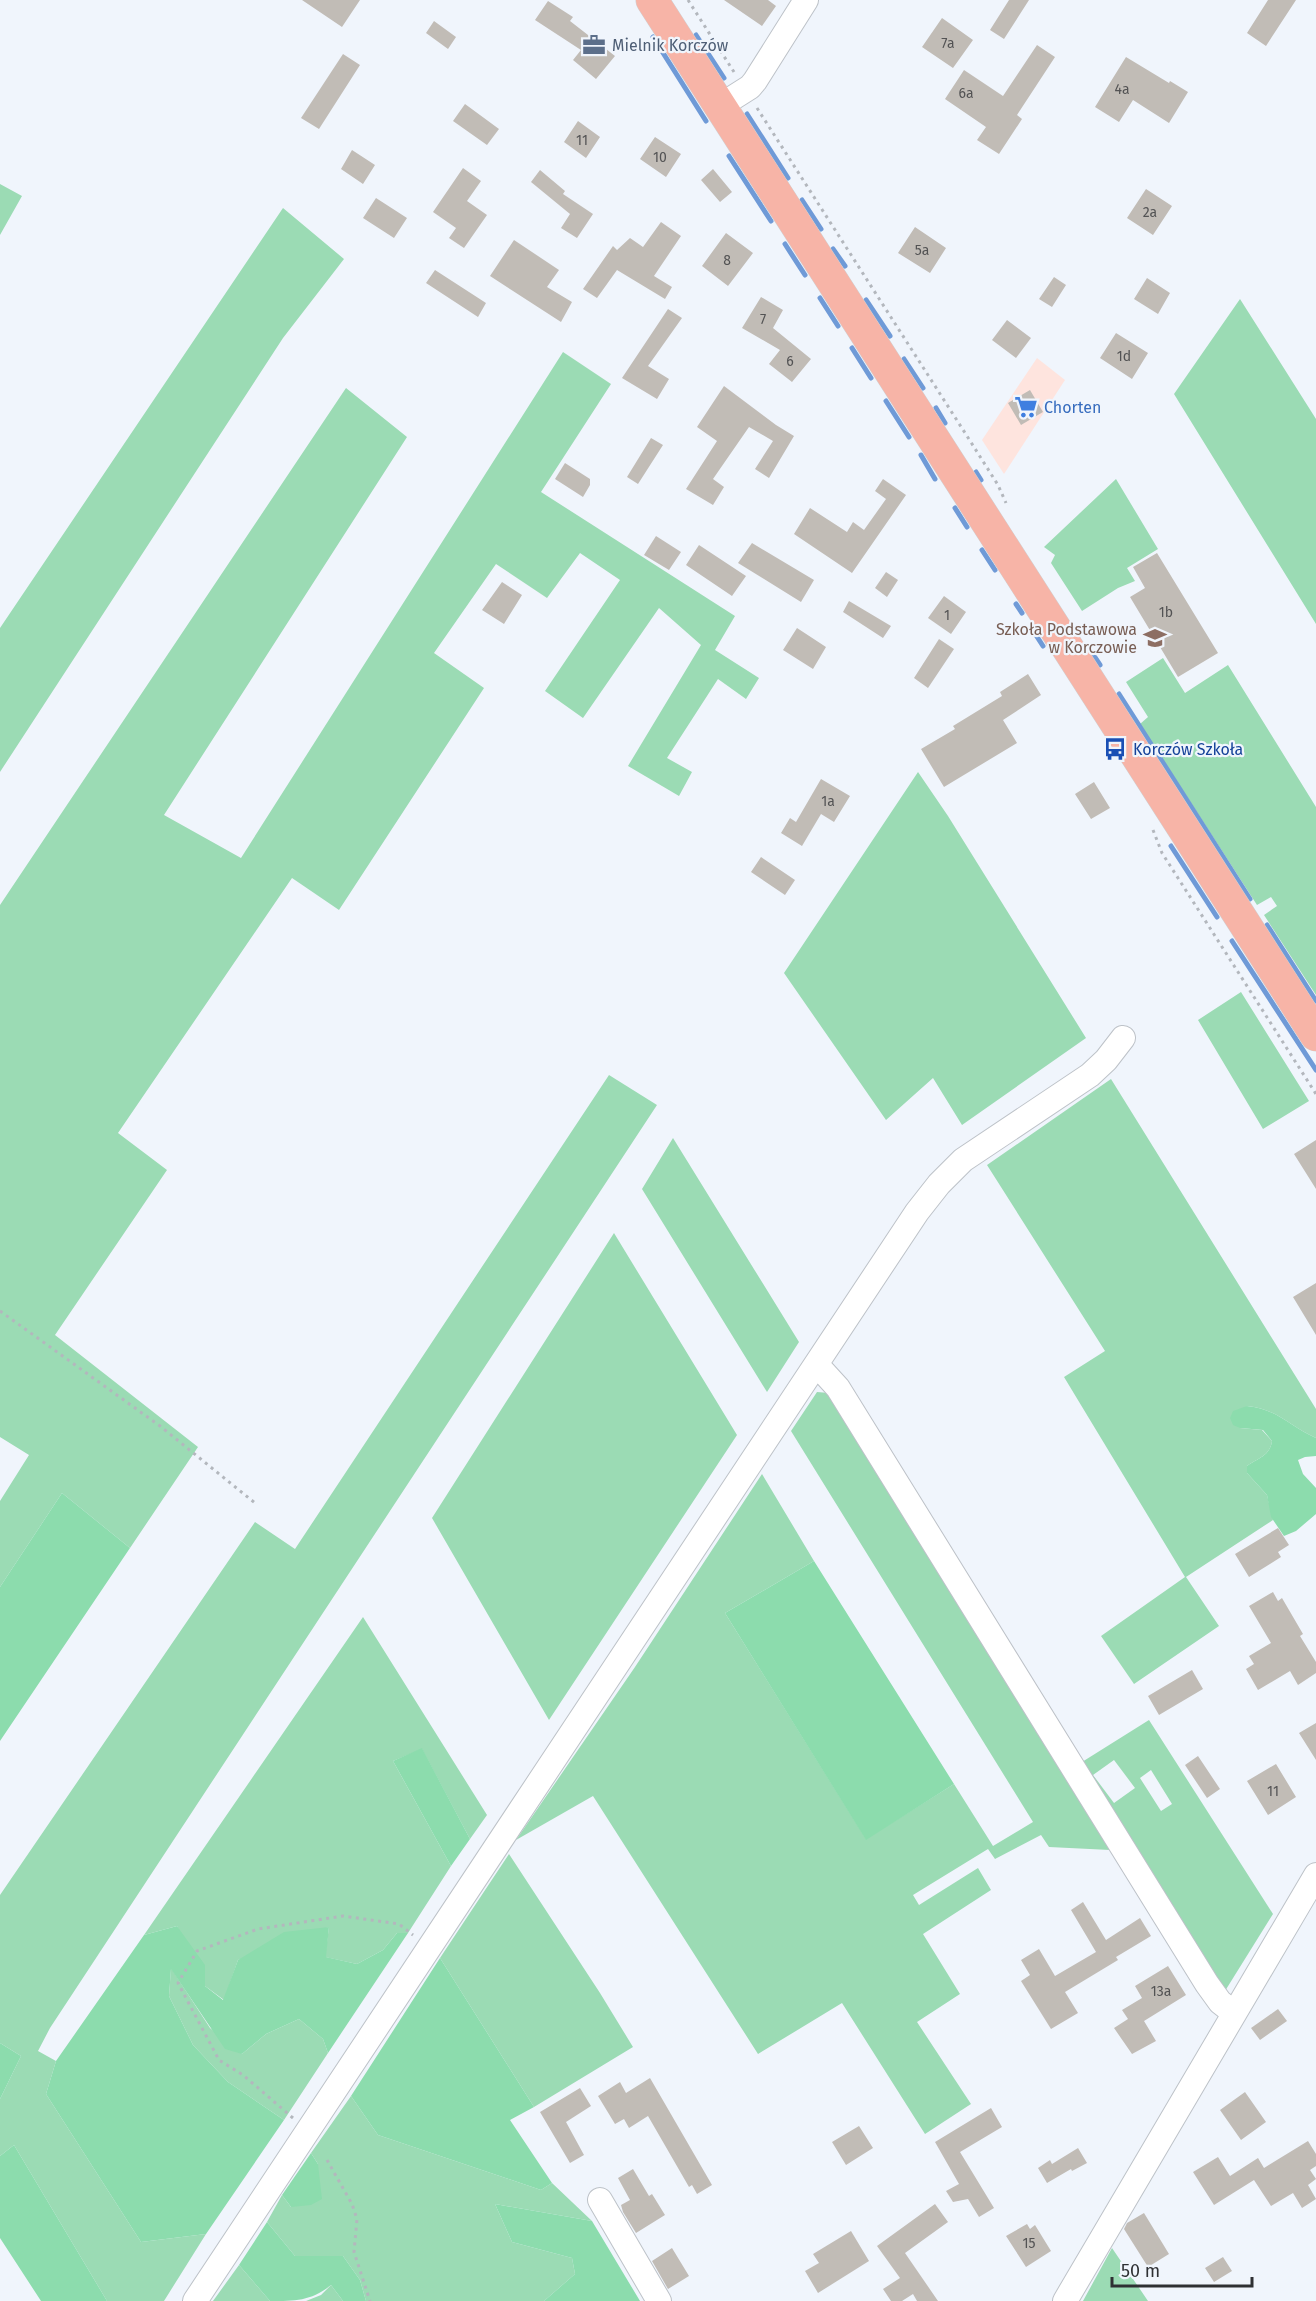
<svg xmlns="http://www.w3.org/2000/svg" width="1316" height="2301" viewBox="0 0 1316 2301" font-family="'Fira Sans',sans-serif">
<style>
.commercial{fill:#fee4de}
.green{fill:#9bdbb4;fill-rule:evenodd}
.forest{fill:#8cdcad}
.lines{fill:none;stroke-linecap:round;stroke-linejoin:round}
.stream{stroke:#6f9ad7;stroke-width:5}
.building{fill:#c1bcb6}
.minor-casing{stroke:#bdc2c8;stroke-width:26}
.major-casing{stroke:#d1d1d2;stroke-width:33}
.path{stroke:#b3b7bd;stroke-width:3;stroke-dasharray:3 4.5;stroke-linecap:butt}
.minor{stroke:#fff;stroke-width:24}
.major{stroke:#f7b4a7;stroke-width:32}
.labels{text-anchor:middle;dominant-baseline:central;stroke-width:4.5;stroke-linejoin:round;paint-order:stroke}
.number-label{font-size:14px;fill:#535354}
.service-label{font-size:16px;fill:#4e5e75;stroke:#f0f5fc;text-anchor:start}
.shop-label{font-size:16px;fill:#366cbe;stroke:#f0f5fc;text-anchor:start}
.education-label{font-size:16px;fill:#785e54;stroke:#f0f5fc;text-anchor:end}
.transit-label{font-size:16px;fill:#164399;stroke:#f0f5fc;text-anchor:start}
</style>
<rect width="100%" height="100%" fill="#f0f5fc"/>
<!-- commercial -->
<path class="commercial" d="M1037 358 1065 380 1004 474 982 440Z"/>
<!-- green -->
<path class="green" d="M0 184 22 196 0 235Z
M283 208 344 259 283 338 0 772V628Z
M1240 299 1316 419V624L1174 394Z
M563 352 611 384 541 492 735 616 715 650 759 678 746 699 718 679 667 758 692 772 679 796 628 766 701 645 659 608 583 718 545 691 620 580 580 553 547 598 496 564 434 653 484 688 339 910 292 878 118 1133 167 1170 55 1335 198 1447 130 1548 62 1493 0 1587V1501L29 1455 0 1437V905L346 388 407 437 164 815 241 858Z
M1116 479 1158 549 1127 568 1135 581 1118 588 1082 611 1051 563 1055 555 1044 547Z
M1163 658 1185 693 1228 665 1316 807V995L1264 915 1277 906 1271 897 1257 905 1140 724 1148 717 1126 682Z
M918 772 948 816 1086 1038 962 1125 933 1078 886 1120 784 973Z
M1241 992 1309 1101 1263 1129 1198 1020Z
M609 1075 657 1105 50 2028 38 2051 56 2061 46 2094 141 2242 206 2234 164 2301H107L14 2145 0 2156V2099L21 2056 0 2043V1895L255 1522 295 1549Z
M1111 1079 1316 1409V1438C1290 1427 1278 1409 1247 1406L1240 1428 1262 1430 1272 1441C1270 1456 1258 1458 1247 1466V1473L1267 1495 1273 1520 1186 1577 1219 1626 1134 1684 1101 1636 1185 1577 1064 1377 1105 1351 987 1165Z
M673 1138 799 1342 767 1392 642 1189Z
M614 1233 737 1435 549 1720 432 1518Z
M817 1392 829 1393 1110 1850 1049 1847 1041 1835 995 1859 988 1849 913 1895 919 1905 978 1868 991 1890 923 1934 960 1994 917 2022 971 2104 925 2134 842 2003 758 2054 593 1796 516 1840 635 1667 762 1474 814 1561 725 1613 866 1839 954 1784 993 1846 1033 1822 791 1431Z
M363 1617 487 1815 470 1839 422 1749 393 1761 451 1866 408 1933H397L383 1950 357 1964 325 1957 329 1927 238 1960 224 2000 205 1986 177 1926 144 1935Z
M1149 1720 1273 1914 1225 1991 1082 1762ZM1114 1760 1135 1788 1114 1803 1093 1775ZM1151 1770 1172 1804 1161 1811 1140 1778Z
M509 1854 600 1993 633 2047 534 2107 440 1958Z
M171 1968 210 2028 242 2054 266 2034 299 2019 323 2039 328 2053 284 2120 228 2082 193 2045 169 1996Z
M351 2096 378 2135 541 2190 552 2183 592 2221 495 2204 512 2242 572 2258 575 2274 544 2301H366L360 2280 343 2256H295L267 2222 282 2195 291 2207 318 2164 311 2153Z
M1112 2248 1148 2301H1083Z
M239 2265 270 2301H213Z
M331 2285 343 2301H306L321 2295Z"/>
<!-- forest -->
<path class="forest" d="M1247 1406C1278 1409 1290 1427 1316 1438V1456L1305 1457 1298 1460 1303 1474 1316 1488V1514L1296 1531 1284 1536 1271 1517 1267 1495 1247 1473V1466C1258 1458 1270 1456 1272 1441L1263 1430 1240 1428 1233 1425 1230 1418 1233 1411Z
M62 1493 130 1548 0 1741V1587Z
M814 1561 954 1784 866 1840 725 1613Z
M422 1748 470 1839 451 1866 393 1761Z
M177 1926 205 1965V1986L223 2000 238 1960 284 1932 329 1927 326 1957 357 1964 383 1950 397 1933H408L328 2053 323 2039 299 2019 266 2034 242 2054 225 2049 171 1969 169 1996 193 2045 228 2082 284 2120 206 2234 141 2242 46 2094 56 2061 144 1935Z
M440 1958 534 2107 510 2120 552 2183 541 2190 378 2135 351 2096Z
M0 2043 21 2056 0 2099Z
M14 2145 107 2301H41L0 2238V2156Z
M311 2153 318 2164 322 2199 311 2205 291 2207 282 2195Z
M495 2204 592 2221 640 2301H544L575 2274 572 2258 512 2242Z
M267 2222 295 2256H343L360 2280 366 2301H343L331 2285C311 2301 296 2301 270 2301L239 2265Z"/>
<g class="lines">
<!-- stream -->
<path class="stream" d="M696 35 724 78
M653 37 706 121
M747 114 788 178
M729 156 771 221
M802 200 821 229
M785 244 805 275
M833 249 845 266
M820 298 838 326
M866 300 890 336
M852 348 871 378
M904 359 923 388
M886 401 909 437
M936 408 945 423
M921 455 935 479
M976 472 981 480
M955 508 967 527
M982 550 995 570
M1016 604 1022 613
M1034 632 1043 646
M1090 650 1100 665
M1119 694 1250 899
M1171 846 1217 917
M1267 925 1316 1001
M1232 941 1316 1070"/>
</g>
<!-- building -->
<path class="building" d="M302 0H360L342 27Z
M724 0H768L776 6 762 26Z
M1009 0H1029L1004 39 990 30Z
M1268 0H1296L1266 46 1247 33Z
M548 1 573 17 570 21 615 56 596 79 573 60 581 50 535 20Z
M942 18 973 40 953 68 922 47Z
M434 21 456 37 448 49 426 33Z
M1037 45 1055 57 1017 115 1022 119 999 154 977 140 986 127 945 99 964 70 1003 96Z
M343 54 360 65 319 129 301 118Z
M1126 57 1169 83 1170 81 1188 92 1169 123 1133 100 1119 122 1095 107Z
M465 104 499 129 487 145 453 121Z
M578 121 600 137 586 158 564 142Z
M655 137 681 154 666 177 640 159Z
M352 150 375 165 363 184 341 169Z
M463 168 481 181 467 201 487 215 464 248 449 238 456 228 433 212Z
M713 169 732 192 720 202 701 180Z
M540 170 565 191 563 194 593 214 577 238 561 228 570 214 531 182Z
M1146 189 1172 206 1153 235 1127 218Z
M376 198 407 218 394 238 363 218Z
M661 222 681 236 654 276 672 287 665 299 617 270 597 298 583 289 613 246 617 250 630 238 643 247Z
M915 227 946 248 930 273 898 253Z
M726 233 753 253 728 286 702 266Z
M514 240 559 270 547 287 572 302 561 322 490 276Z
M435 270 486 303 478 317 426 283Z
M1054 277 1066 285 1052 307 1039 299Z
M1147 278 1170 293 1158 314 1134 299Z
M761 297 783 310 773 328 811 359 792 382 769 364 780 350 742 328Z
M668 309 682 318 648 366 669 379 657 399 622 378Z
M1007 320 1031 338 1016 358 992 340Z
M1116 333 1148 353 1132 379 1100 358Z
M724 386 776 425 794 436 769 478 755 469 773 441 749 427 713 479 724 487 713 505 686 489 717 441 697 427Z
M1030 390 1043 412 1021 425 1008 403Z
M651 438 663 445 638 484 627 477Z
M565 463 590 479V485L583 497 555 479Z
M883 479 906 495 852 573 794 534 810 508 847 532 853 522 864 530 886 499 875 491Z
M656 536 681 552 669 570 644 555Z
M752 543 814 580 801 602 738 563Z
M699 545 746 576 732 596 686 565Z
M1157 553 1218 653 1178 677 1130 597 1145 588 1133 567Z
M886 572 898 580 887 597 875 588Z
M502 582 522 595 504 624 482 610Z
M944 596 966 612 951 634 928 618Z
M849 601 891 626 883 638 843 612Z
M797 628 826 647 813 669 783 650Z
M939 639 954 649 928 688 914 678Z
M1028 674 1041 695 1003 720 1017 743 944 787 921 749 955 729 953 726 1002 696 1000 692Z
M821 779 850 796 834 822 821 814 802 846 781 833 790 818 796 822Z
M1094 782 1110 808 1091 819 1075 794Z
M761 857 795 880 785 895 751 872Z
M1316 1140V1189L1294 1154Z
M1316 1283V1335L1293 1297Z
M1278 1528 1289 1545 1278 1552 1281 1557 1249 1577 1235 1554Z
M1273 1592 1278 1601 1282 1598 1303 1634 1300 1636 1316 1662V1673L1298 1685 1290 1671 1258 1690 1246 1669 1254 1664 1249 1656 1271 1643 1249 1606Z
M1192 1670 1203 1689 1159 1715 1148 1696Z
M1316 1723V1760L1299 1733Z
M1198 1756 1220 1789 1207 1798 1185 1765Z
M1276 1764 1296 1797 1268 1815 1247 1781Z
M1083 1902 1106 1940 1140 1918 1151 1936 1116 1957 1118 1960 1065 1992 1078 2013 1051 2029 1021 1981 1030 1975 1021 1960 1039 1949 1055 1976 1096 1952 1071 1910Z
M1168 1966 1186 1995 1144 2021 1156 2041 1132 2054 1114 2028 1128 2019 1122 2010 1142 1998 1135 1986Z
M1278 2009 1287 2021 1260 2040 1251 2028Z
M650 2078 712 2185 697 2194 692 2185 689 2187 648 2116 629 2128 624 2119 615 2124 598 2096 620 2082 626 2093Z
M580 2088 591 2106 566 2122 584 2155 570 2163 540 2112Z
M1245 2092 1266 2122 1241 2140 1220 2110Z
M991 2108 1002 2127 960 2152 994 2208 979 2217 968 2199 953 2202 946 2191 959 2184 935 2142Z
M859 2126 873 2148 846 2165 832 2142Z
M1308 2141 1316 2154V2166L1310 2170 1316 2179 1308 2185 1316 2199 1302 2208 1293 2193 1271 2206 1254 2180 1214 2205 1193 2172 1218 2157 1230 2176 1258 2158 1264 2168Z
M1078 2148 1087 2163 1072 2171 1071 2169 1047 2183 1038 2168 1050 2160 1052 2164Z
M633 2169 649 2196 652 2194 665 2215 636 2233 623 2212 621 2205 630 2200 618 2178Z
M935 2204 948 2222 905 2253 938 2301H917L913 2294 902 2301H891L883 2289 900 2278 877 2246Z
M1144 2213 1169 2254 1148 2267 1124 2229 1127 2223Z
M1027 2224 1030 2229 1035 2225 1051 2251 1026 2267 1006 2236Z
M851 2231 869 2261 818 2293 805 2271 819 2263 813 2254Z
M672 2248 689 2276 668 2289 652 2261Z
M1223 2257 1232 2271 1214 2282 1205 2268Z"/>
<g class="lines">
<!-- minor casing -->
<g class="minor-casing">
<path id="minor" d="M720 106 750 87 755 81 806 0
M817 1365 838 1388 1207 1984 1220 2002 1234 2013
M600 2200 659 2301
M195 2301 917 1212 939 1184 963 1160 1090 1075 1106 1060 1123 1038
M1065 2301 1316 1875"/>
</g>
<!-- major casing -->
<g class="major-casing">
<path id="major" d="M652 0 1316 1035"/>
</g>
<!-- path -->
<path class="path" d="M688 0 734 72
M757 108 967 436 998 485 1006 503
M1153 830 1162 853 1316 1094
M0 1311 160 1426 255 1503
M293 2118 243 2075 219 2060 178 1983 197 1951 258 1929 343 1916 399 1924 413 1935
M327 2160 352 2204 357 2219 354 2252 370 2301"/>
<!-- minor -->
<use href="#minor" class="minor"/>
<!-- major -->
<use href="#major" class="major"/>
</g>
<!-- icons -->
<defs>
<g id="office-bare" transform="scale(1.8)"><path d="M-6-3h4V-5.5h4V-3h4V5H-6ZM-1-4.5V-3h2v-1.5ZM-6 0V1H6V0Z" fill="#5c6f8a" stroke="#f0f5fc" stroke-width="2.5" paint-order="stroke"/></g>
<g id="supermarket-bare" transform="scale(1.8)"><path d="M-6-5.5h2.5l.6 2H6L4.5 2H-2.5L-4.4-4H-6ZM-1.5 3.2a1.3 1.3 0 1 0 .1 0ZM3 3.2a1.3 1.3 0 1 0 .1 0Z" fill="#3f7fe0" stroke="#f0f5fc" stroke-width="2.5" paint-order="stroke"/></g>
<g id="school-bare" transform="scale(1.8)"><path d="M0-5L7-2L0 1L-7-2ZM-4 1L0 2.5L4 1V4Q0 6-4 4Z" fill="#8d6e63" stroke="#f0f5fc" stroke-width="2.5" paint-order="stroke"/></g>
<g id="bus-bare" transform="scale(1.8)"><path d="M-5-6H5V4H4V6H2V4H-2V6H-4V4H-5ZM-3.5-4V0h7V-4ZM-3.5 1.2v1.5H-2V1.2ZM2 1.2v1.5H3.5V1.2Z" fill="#1a4fb4" stroke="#f0f5fc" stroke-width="2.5" paint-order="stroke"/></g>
</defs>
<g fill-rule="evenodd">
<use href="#office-bare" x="594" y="45"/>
<use href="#supermarket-bare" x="1026" y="407"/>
<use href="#school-bare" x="1155" y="638"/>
<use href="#bus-bare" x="1115" y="749"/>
</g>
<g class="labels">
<!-- number labels -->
<g class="number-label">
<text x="948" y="43">7a</text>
<text x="1122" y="89">4a</text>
<text x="966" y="93">6a</text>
<text x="582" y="140">11</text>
<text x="660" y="157">10</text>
<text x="1150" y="212">2a</text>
<text x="922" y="250">5a</text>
<text x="727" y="260">8</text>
<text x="763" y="319">7</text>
<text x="1124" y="356">1d</text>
<text x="790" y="361">6</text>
<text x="1166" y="612">1b</text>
<text x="947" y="615">1</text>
<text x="828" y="801">1a</text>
<text x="1273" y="1791">11</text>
<text x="1161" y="1991">13a</text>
<text x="1029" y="2243">15</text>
</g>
<!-- service labels -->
<g class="service-label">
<text x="612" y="45">Mielnik Korczów</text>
</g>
<!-- shop labels -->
<g class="shop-label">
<text x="1044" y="407">Chorten</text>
</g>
<!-- education labels -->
<g class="education-label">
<text x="1137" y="629">Szkoła Podstawowa<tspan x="1137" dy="18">w Korczowie</tspan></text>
</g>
<!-- transit labels -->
<g class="transit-label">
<text x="1133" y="749">Korczów Szkoła</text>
</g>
</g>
<!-- scale -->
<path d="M1112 2277v9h140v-9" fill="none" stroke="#2e3033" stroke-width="3"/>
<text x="1121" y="2277" font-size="18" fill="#2e3033" stroke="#f0f5fc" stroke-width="4.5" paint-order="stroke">50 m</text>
</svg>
